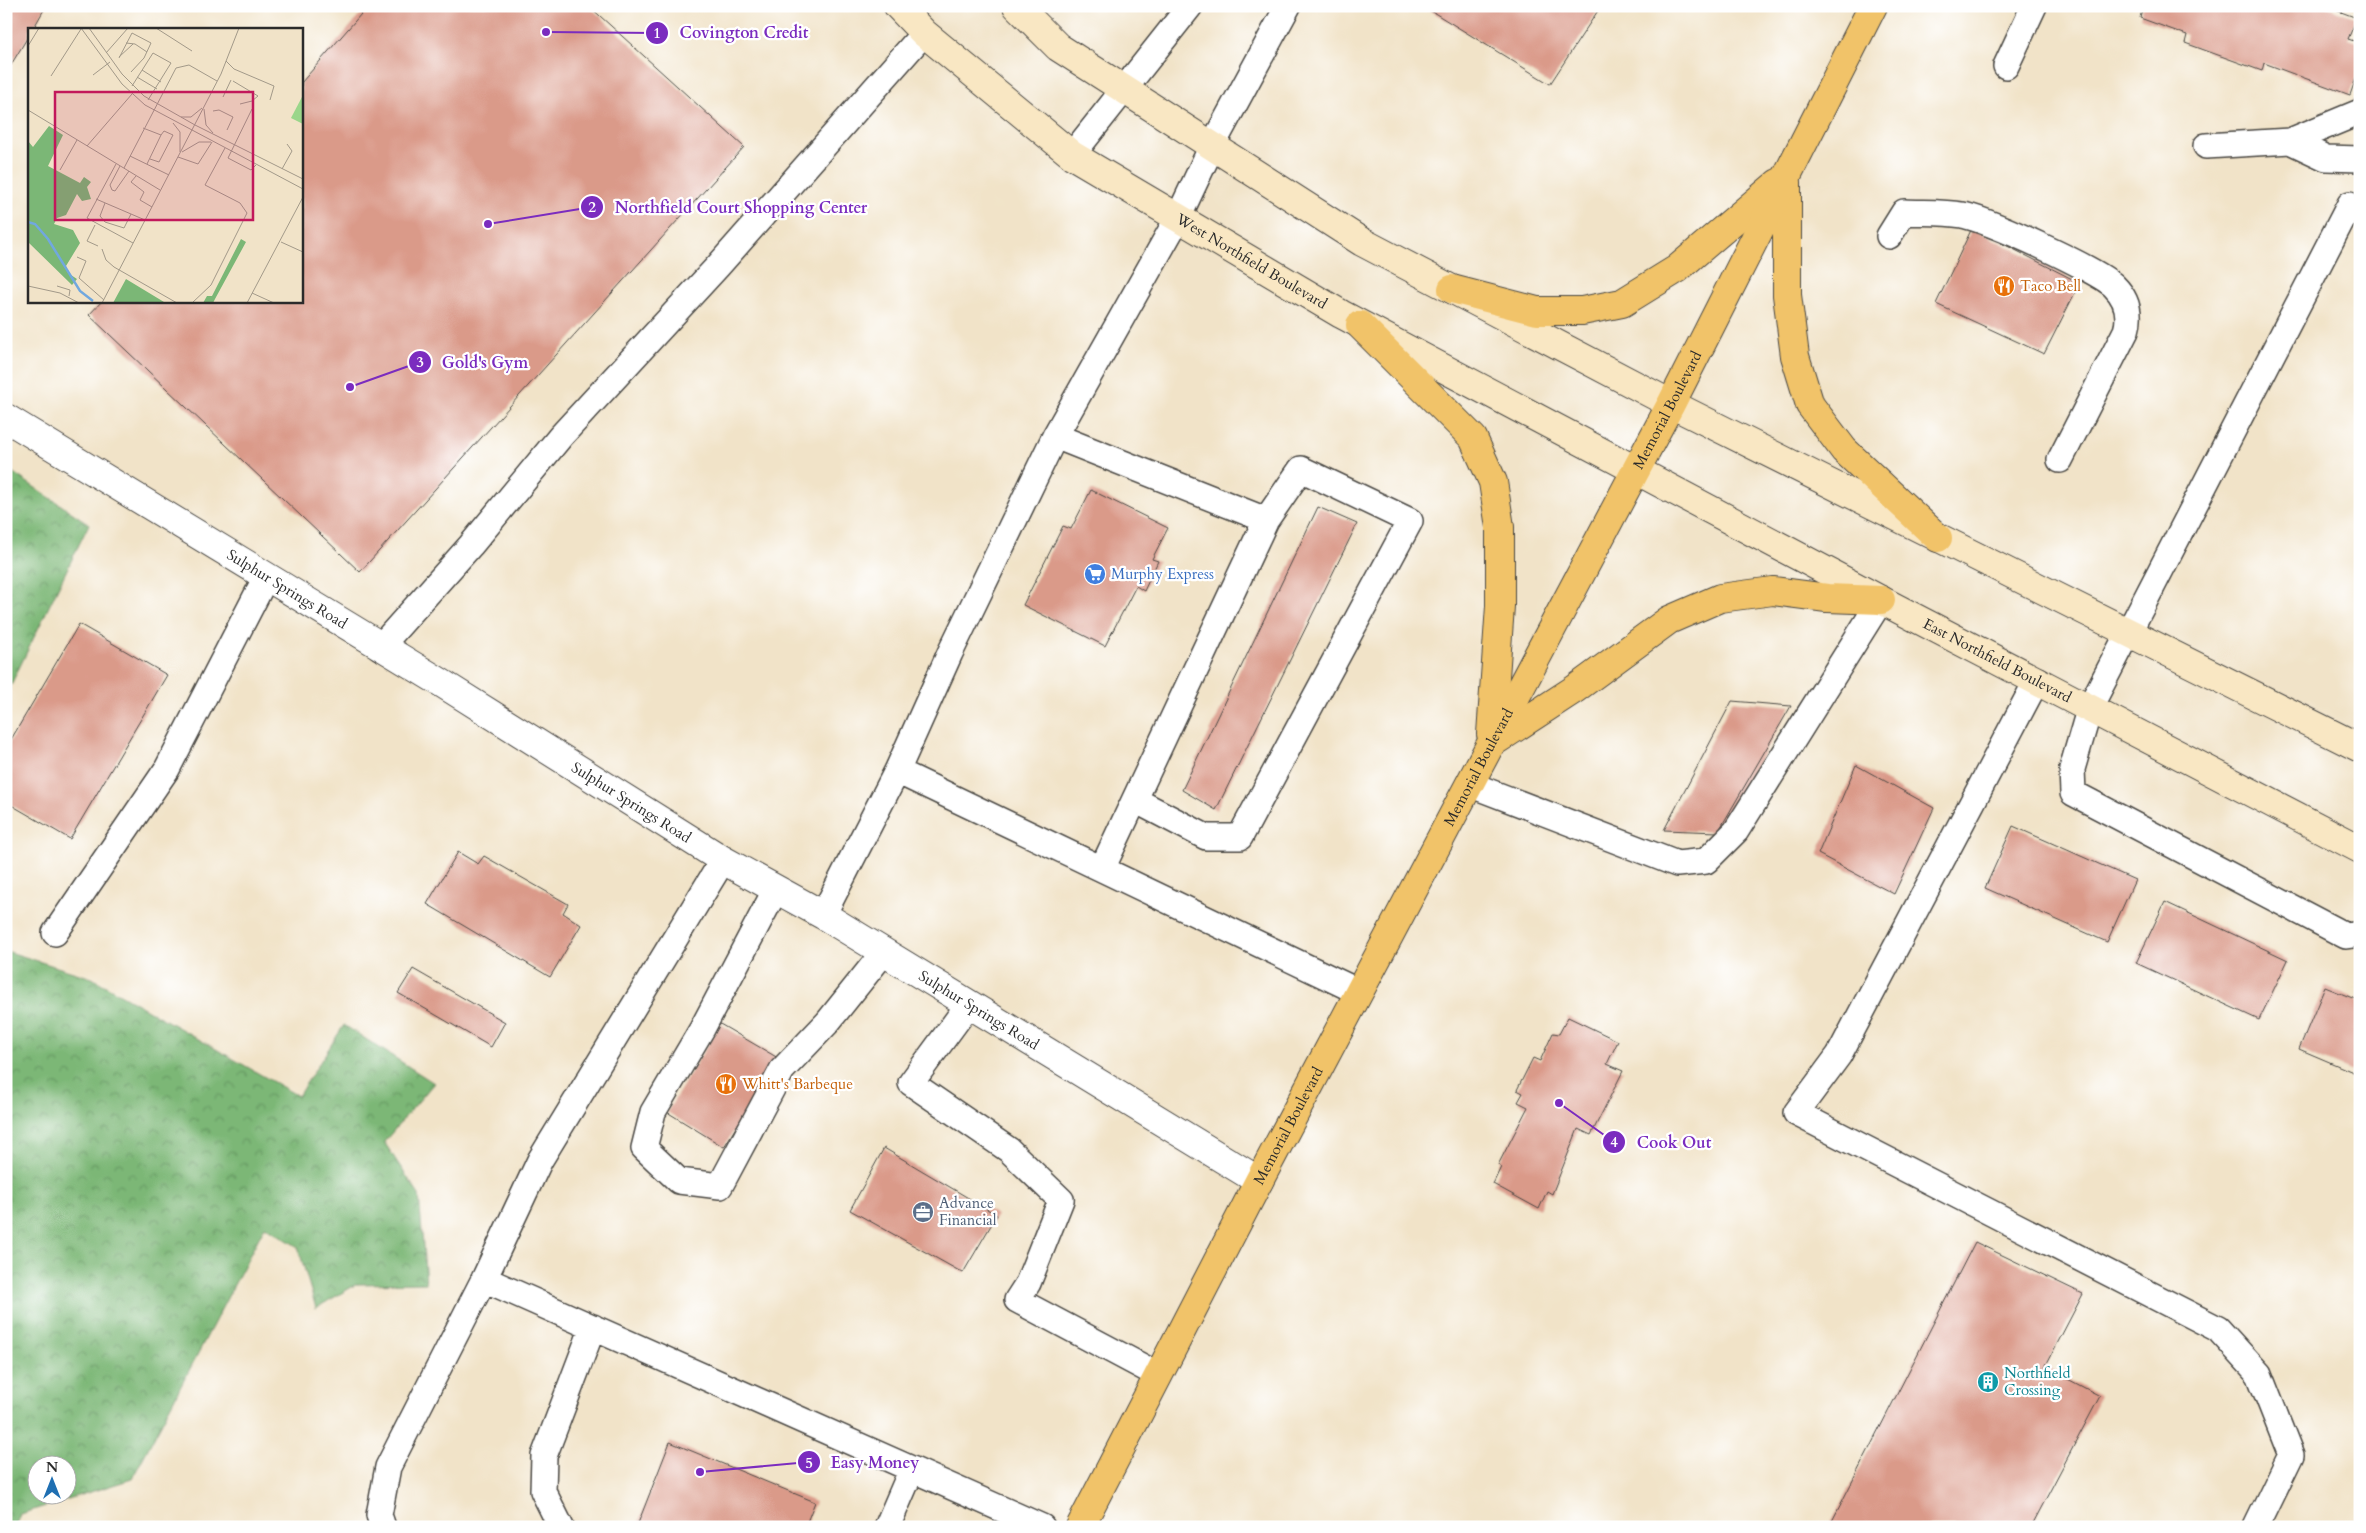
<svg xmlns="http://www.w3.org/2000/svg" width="2366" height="1533" viewBox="0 0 2366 1533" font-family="Cardo,serif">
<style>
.forest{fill:url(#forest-crowns);stroke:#537150;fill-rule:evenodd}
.building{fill:#da9a89}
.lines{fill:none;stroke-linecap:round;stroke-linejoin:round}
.lane-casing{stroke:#494743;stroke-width:28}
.street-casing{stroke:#494743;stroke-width:30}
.secondary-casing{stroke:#494743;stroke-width:30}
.primary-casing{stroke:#494743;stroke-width:30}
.lane{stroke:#fff;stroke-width:25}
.street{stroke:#fff;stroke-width:28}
.secondary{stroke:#f9e7c3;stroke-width:28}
.primary{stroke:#f1c369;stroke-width:28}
.labels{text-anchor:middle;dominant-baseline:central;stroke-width:4.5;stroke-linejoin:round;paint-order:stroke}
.street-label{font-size:15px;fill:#2b2b2b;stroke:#fff}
.food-label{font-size:15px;fill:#c56008;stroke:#fff;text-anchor:start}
.shop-label{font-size:15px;fill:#366cbe;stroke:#fff;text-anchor:start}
.service-label{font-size:15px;fill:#4e5e75;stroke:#fff;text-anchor:start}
.culture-label{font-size:15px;fill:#0d838f;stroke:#fff;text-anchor:start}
.inset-river{fill:none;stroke:#71a8df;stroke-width:2.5}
.inset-road{fill:none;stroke:#a29989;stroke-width:1}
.view{fill:#c2185b;fill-opacity:0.15;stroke:#c2185b;stroke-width:2.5}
.inset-edge{fill:none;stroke:#2b2b2b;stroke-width:2.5}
.leader{fill:none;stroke:#7b2cbf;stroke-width:2}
.callout-dot{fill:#7b2cbf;stroke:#fff;stroke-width:2}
.mark-label{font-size:15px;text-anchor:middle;font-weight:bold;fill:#fff}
.callout-label{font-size:16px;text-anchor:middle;font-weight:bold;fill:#7b2cbf;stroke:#fff;stroke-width:4.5;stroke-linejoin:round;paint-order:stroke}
</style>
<defs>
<pattern id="forest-crowns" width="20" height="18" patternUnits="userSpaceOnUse" patternTransform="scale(1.25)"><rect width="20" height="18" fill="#7bb776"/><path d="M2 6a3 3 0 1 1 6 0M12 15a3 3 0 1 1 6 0" fill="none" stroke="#659561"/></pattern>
</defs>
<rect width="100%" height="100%" fill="#fff"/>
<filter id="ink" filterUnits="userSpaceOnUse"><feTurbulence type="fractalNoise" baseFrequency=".02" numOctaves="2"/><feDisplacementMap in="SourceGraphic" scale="10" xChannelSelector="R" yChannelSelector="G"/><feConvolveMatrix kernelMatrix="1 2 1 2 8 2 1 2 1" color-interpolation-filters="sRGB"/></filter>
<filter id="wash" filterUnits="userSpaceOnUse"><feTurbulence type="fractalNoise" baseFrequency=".0096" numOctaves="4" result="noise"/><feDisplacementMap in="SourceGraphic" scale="20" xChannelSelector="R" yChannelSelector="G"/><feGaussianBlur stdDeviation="1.12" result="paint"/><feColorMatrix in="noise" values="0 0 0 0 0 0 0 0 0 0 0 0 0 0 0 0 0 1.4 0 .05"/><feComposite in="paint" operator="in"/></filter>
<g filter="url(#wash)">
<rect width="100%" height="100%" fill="#f1e3c8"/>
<!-- forest -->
<path class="forest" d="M6 468 89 524 6 695Z
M6 951 92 978 298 1096 344 1025 434 1083 384 1142 419 1195 426 1283 357 1284 316 1308 298 1247 265 1226 132 1479 20 1514 15 1527H6ZM38 1466H68V1496H38Z"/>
<g id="blocks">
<!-- building -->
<path class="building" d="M6 6H46L33 29H29V35L6 73Z
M368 6H589L744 147 360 572 89 315 102 301H301V83Z
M1423 6H1601L1550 84Z
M2143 6H2325L2357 18 2348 39 2360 43V67L2350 95 2264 63 2262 71 2185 43 2187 35 2140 18Z
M1972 228 2080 283 2044 354 1936 304Z
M1091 490 1168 528 1152 559 1158 561 1144 591 1136 586 1105 646 1023 605 1063 526 1071 529Z
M1318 507 1357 524 1216 810 1182 790Z
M79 624 167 675 70 839 6 802V748Z
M1732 701 1791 706 1718 832 1664 830Z
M1856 765 1934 808 1894 894 1818 854Z
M2013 826 2135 880 2107 942 1985 888Z
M458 852 478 864 484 856 568 904 563 913 581 925 550 977 427 904Z
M2165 902 2288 960 2259 1020 2136 963Z
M413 969 505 1022 491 1047 398 993Z
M2325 987 2360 1001V1075L2299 1049Z
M1568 1017 1618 1041 1607 1064 1623 1071 1591 1135 1578 1129 1552 1194 1547 1191 1539 1209 1493 1184 1501 1167 1498 1165 1528 1107 1518 1102 1523 1093 1517 1090 1533 1058 1540 1061 1553 1033 1559 1034Z
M720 1024 778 1058 724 1147 667 1112Z
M884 1148 997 1215 963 1273 850 1210Z
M1975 1242 2083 1294 2045 1367 2100 1396 2031 1527H1829Z
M670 1442 815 1502 805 1527 637 1526Z"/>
</g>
</g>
<g filter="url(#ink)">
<use href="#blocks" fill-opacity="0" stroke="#494743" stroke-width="1"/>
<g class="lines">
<!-- lane casing -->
<g class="lane-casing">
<path id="lane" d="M2006 66 2034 6
M2290 141 2326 158 2360 159
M2206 146 2290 141 2360 112
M1072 155 1190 6
M2350 204 2090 707 2072 769 2073 793 2346 936 2360 934
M1889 236 1904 212C1923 213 1943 212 1962 215 1985 218 2098 270 2114 286 2127 299 2131 314 2126 331L2060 460
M1055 436 1266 520 1102 869
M380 647 471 545 561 436 718 266 924 33
M2037 680 1839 1055 1796 1113 2218 1329 2259 1374 2291 1455 2256 1527
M897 771 1359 992
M1469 784 1677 864 1706 861 1736 831 1881 600
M1135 800 1206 837H1240L1410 521 1301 469 1266 520
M776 889 702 1029 653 1112 644 1148 679 1181 720 1186 782 1070 827 1023 883 953
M823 915 897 771 950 653 1055 436 1178 218 1212 146 1288 6
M55 933 167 769 266 577
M969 1004 911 1083 1009 1150 1061 1200 1028 1283 1017 1300 1158 1375
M484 1279 1042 1527
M383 1527 379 1515 388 1467 484 1279 540 1160 723 860
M561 1527 543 1491 544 1456 593 1327
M887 1527 912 1469"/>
</g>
<!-- street casing -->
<g class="street-casing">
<g id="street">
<path id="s1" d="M6 418 440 682 723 860 823 915 1259 1181"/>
</g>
</g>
<!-- secondary casing -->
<g class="secondary-casing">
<g id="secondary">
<path id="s2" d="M898 6 924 33 1072 155 1341 314 1881 600 2360 849"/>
<path d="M1017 6 1058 47 1362 242 1671 404 2360 748"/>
</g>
</g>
<!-- primary casing -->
<g class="primary-casing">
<g id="primary">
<path d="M1787 182V295L1795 356 1810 405 1844 450 1938 538"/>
<path d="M1452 289 1537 311H1582L1622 303 1677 269 1778 183"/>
<path d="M1360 325 1473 438 1493 482 1500 527V606L1491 734"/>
<path d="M1492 743 1575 689 1669 620 1720 598 1773 591 1827 598 1881 600"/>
<path id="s3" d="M1080 1527 1259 1181 1671 404 1873 6"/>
</g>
</g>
<!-- lane -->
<use href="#lane" class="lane"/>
<!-- street -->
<use href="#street" class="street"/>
<!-- secondary -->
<use href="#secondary" class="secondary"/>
<!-- primary -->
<use href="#primary" class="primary"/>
</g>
</g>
<!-- icons -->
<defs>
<g id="restaurant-disc" transform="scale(1.125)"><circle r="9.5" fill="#e8710a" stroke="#fff"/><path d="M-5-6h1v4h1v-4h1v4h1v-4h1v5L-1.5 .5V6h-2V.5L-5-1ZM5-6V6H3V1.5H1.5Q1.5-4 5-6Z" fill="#fff"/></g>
<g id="supermarket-disc" transform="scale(1.125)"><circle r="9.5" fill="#3f7fe0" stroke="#fff"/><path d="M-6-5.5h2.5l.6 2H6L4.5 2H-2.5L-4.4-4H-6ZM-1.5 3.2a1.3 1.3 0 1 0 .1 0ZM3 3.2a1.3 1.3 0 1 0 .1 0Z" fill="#fff"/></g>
<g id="office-disc" transform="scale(1.125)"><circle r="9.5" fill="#5c6f8a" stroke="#fff"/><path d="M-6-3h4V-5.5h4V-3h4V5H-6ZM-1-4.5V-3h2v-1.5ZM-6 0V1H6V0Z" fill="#fff"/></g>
<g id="building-disc" transform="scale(1.125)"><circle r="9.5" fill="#0f9aa8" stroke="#fff"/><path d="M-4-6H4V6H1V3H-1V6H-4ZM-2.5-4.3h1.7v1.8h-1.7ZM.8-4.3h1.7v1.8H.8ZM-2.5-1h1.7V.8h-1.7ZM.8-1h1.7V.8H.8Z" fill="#fff"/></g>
</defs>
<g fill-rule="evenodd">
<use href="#restaurant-disc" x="2004" y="286"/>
<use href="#supermarket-disc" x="1095" y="574"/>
<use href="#restaurant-disc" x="726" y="1084"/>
<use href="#office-disc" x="923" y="1212"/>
<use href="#building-disc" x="1988" y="1382"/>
</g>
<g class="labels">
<!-- street labels -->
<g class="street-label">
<text stroke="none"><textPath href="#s2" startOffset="438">West Northfield Boulevard</textPath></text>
<text stroke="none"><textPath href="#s3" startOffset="1262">Memorial Boulevard</textPath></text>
<text stroke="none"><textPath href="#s1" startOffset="329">Sulphur Springs Road</textPath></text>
<text stroke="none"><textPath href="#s2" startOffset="1284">East Northfield Boulevard</textPath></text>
<text stroke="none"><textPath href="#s3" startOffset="858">Memorial Boulevard</textPath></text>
<text stroke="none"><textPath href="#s1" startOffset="734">Sulphur Springs Road</textPath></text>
<text stroke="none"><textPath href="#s1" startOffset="1139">Sulphur Springs Road</textPath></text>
<text stroke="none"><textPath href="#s3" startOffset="452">Memorial Boulevard</textPath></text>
</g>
<!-- food labels -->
<g class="food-label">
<text x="2020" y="286">Taco Bell</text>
<text x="742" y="1084">Whitt's Barbeque</text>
</g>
<!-- shop labels -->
<g class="shop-label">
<text x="1111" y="574">Murphy Express</text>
</g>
<!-- service labels -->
<g class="service-label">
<text x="939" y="1203">Advance<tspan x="939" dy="17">Financial</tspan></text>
</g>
<!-- culture labels -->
<g class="culture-label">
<text x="2004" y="1373">Northfield<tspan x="2004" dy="17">Crossing</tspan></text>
</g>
</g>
<!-- overview -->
<g transform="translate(28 28)">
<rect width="275" height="275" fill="#f1e3c8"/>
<path d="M21 98 35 107 20 138 52 155 56 149 63 154 59 159 63 171 54 173 49 166 38 187 29 190 26 196 45 202 52 215 38 238 40 245 49 251 44 257 0 214V113L5 119ZM213 211 218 214 187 271 185 275H175L179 268H184ZM98 251 136 274 137 275H85Z" fill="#7bb776"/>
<path d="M275 67V96L263 90Z" fill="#9ad68a"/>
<path class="inset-river" d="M0 194 7 196 20 211 52 263 65 273"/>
<path class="inset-road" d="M53 0 94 56 117 77 275 161M61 0 94 46 116 68 167 97 275 151M128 0 164 23M98 15 107 16 119 24M0 18 11 0M78 25 100 0M91 29 105 16M91 30 104 5 123 15 116 30 103 44M198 33 206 41 246 58 242 72M114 42 133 54M65 47 82 34M23 48 53 1M109 49 129 61M205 53 230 68 224 73 212 76M104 58 125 25 143 35 120 72M195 69 203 52M176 81 178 97 185 105M224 81 200 130 223 142 228 137M0 82 132 162M185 83 191 82 205 89 199 102M153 89H163L174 80M145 95 152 104V124M115 100 133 107 119 136M59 118 104 66M154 124 171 114H183M102 128 141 147M150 129 170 136 184 114M122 131 131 134 145 107 136 103 133 107M88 136 59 190 105 215M92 138 82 157 84 162 87 163 101 143M96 140 148 40 161 37 189 53M254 141 264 123 259 116M32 142 49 112M108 148 103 154 116 164 112 172 124 179M68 171 117 192M77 175 72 188 77 194 96 200 103 186M67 197 59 213 70 218M253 214 275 224M74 221 78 232 86 239 149 275M49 229 58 233 51 250 76 272M0 258 32 265 51 275M29 258 42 262 41 268M224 265 246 275M74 275 193 46 211 0M164 275 183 257 219 185 212 175 177 157 197 120M219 275 275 169"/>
<path class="view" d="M27 64H225V192H27Z"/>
<rect width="275" height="275" class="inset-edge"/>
</g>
<!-- callouts -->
<path class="leader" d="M546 32L657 33M488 224L592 207M350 387L420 362M1559 1103L1614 1142M700 1472L809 1462"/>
<g class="callout-dot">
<circle cx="546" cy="32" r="5"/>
<circle cx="488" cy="224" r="5"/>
<circle cx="350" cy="387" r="5"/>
<circle cx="1559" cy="1103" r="5"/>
<circle cx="700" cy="1472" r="5"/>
<circle cx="657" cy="33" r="12"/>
<circle cx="592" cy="207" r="12"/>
<circle cx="420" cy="362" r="12"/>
<circle cx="1614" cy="1142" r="12"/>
<circle cx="809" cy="1462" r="12"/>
</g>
<g class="mark-label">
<text x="657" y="38">1</text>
<text x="592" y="212">2</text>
<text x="420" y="367">3</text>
<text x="1614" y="1147">4</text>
<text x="809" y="1468">5</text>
</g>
<g class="callout-label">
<text x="744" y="38">Covington Credit</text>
<text x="741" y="213">Northfield Court Shopping Center</text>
<text x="485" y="368">Gold's Gym</text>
<text x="1674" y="1148">Cook Out</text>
<text x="875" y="1468">Easy Money</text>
</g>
<!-- margin -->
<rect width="2366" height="1533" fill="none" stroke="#fff" stroke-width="25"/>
<!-- north arrow -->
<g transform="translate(52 1480)"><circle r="24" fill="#ffffff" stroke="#aaaaaa"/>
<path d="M0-4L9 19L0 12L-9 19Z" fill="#1f6fb2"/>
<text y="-8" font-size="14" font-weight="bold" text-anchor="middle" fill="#2b2b2b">N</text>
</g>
</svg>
